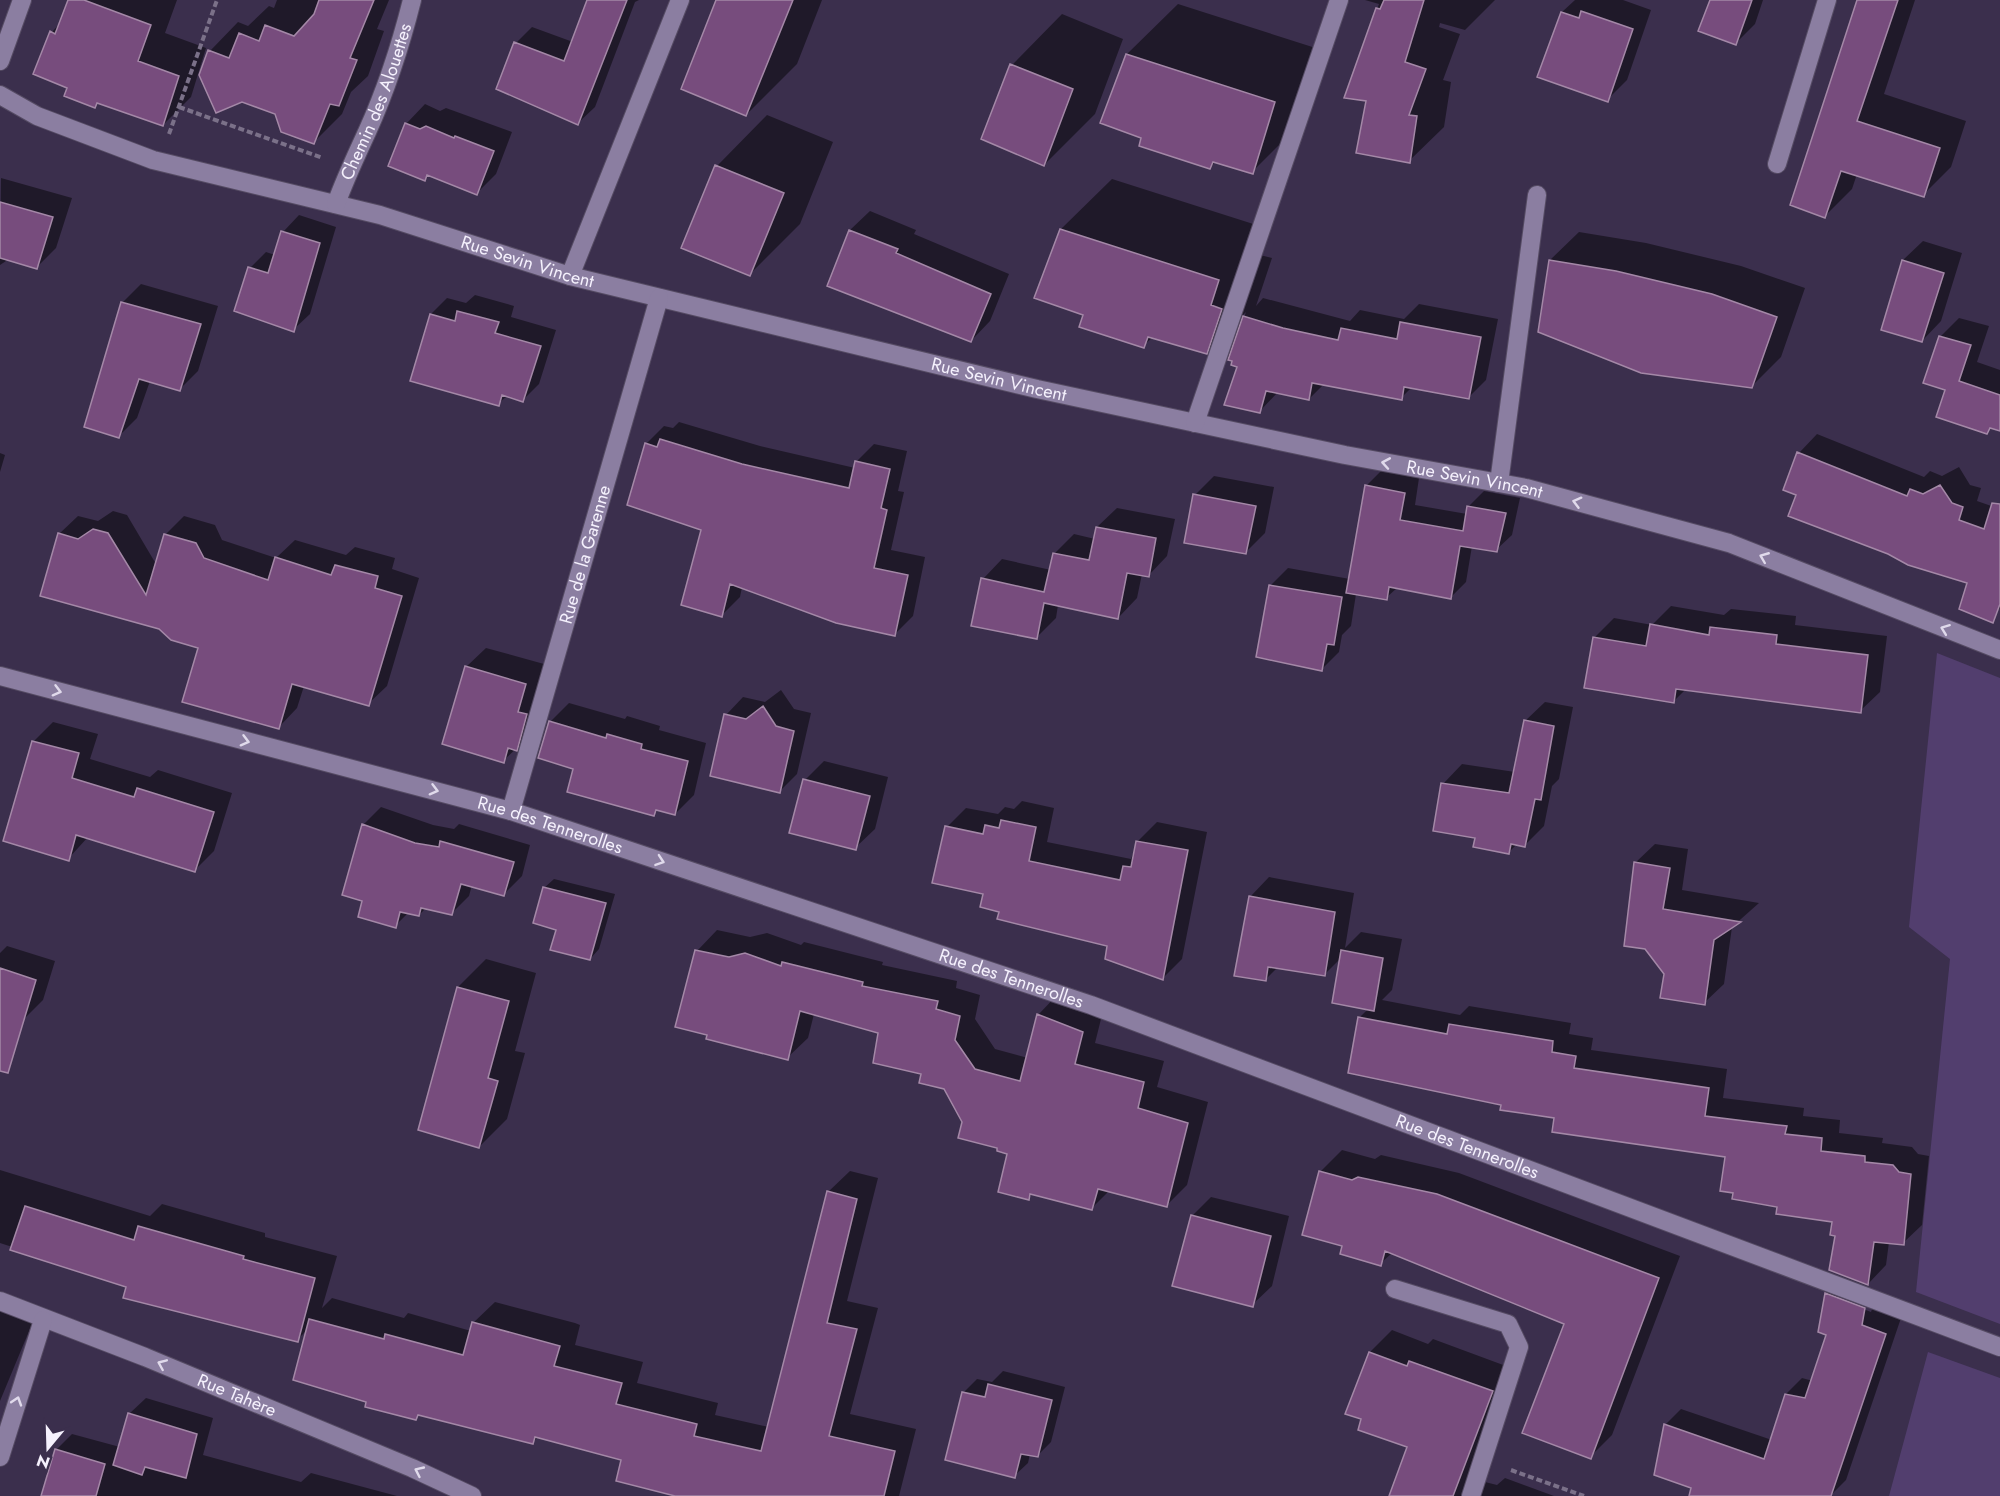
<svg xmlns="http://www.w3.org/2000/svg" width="2000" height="1496" viewBox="0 0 2000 1496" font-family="Jost,sans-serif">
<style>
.green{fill:#523e6e}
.shadow{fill:#0007;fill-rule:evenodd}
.building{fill:#774c7d;stroke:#a488a7;stroke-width:1.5}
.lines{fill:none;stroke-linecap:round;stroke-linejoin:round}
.minor-casing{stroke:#554b63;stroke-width:20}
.path{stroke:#7b7189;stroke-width:4;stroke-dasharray:6 3;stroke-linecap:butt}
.minor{stroke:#8b7ea1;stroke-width:18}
.oneway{stroke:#e0daeb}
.labels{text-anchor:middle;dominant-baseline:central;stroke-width:5;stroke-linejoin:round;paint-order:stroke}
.street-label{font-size:18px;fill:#f5f1fd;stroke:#3b2f4d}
</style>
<rect width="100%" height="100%" fill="#3b2f4d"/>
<!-- green -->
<path class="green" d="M1937 653 2000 678V1324L1916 1292 1950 959 1909 927Z
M1928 1352 2000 1378V1496H1889Z"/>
<!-- shadow -->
<path class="shadow" d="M70 0H177L165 33 206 48 191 97 163 125 98 102 95 106 69 87 52 32 61 22Z
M277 0H389L377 29 384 31 368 76 351 92 342 114 314 142 276 113 210 51 238 22 248 26 269 6 274 8Z
M590 0H639L635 2 595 107 578 123 516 43 532 27 573 42Z
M718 0H822L797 64 746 115Z
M1365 0H1495L1465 30 1440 23 1439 27 1460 34 1443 80 1451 82 1444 127 1409 161 1368 100 1346 97 1379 4Z
M1575 0H1623L1651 10 1627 80 1607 100 1562 12Z
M1712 0H1763L1755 24 1736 43Z
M1859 0H1915L1884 94 1966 121 1951 167 1923 195 1857 174 1852 189 1825 216Z
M1178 4 1325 51 1303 121 1252 172 1216 161 1210 168 1143 137 1127 54Z
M1062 14 1123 39 1095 114 1044 165 1012 65Z
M425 104 440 111 446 108 512 132 496 174 477 193 430 174 425 180 406 124Z
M767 115 833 142 800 224 749 275 683 248 717 166Z
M1 178 72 198 56 248 37 267 9 259 0 265Z
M1112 179 1269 229 1260 255 1272 258 1256 306 1263 298 1350 321 1360 310 1404 319 1419 304 1498 319 1486 380 1468 398 1412 387 1401 398 1324 384 1309 399 1278 392 1260 411 1239 366 1230 359 1246 312 1206 352 1153 337 1143 346 1085 314 1061 229Z
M870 211 916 230 914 234 1009 274 990 321 971 341 850 230Z
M299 215 336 227 310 314 293 330 250 268 266 252 275 255 283 232Z
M1579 232 1646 243 1741 266 1805 288 1781 357 1752 386 1550 260Z
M1923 241 1962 253 1941 321 1922 341 1903 260Z
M141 284 218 306 198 371 180 389 150 381 137 418 119 436 86 426 123 302Z
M475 295 514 306 511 317 556 330 539 384 523 400 508 395 498 404 431 314 447 298 466 303Z
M1959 318 1989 326 1977 362 2000 370V418L1947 389 1940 337Z
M679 422 760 446 855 468 856 462 874 444 907 451 898 491 904 492 891 550 925 557 913 616 895 634 742 587 740 597 722 615 703 529 646 444 664 426 673 428Z
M1817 434 1924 477 1930 471 1942 476 1959 467 1970 485 1981 488 1977 501 2000 509V608L1988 619 1969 582 1798 494 1799 453Z
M0 453 5 455 0 472Z
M1382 470 1419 478 1415 505 1467 514 1468 507 1484 491 1520 498 1512 535 1496 550 1472 546 1466 582 1451 597 1398 587 1386 598 1356 594 1351 626 1342 635 1339 652 1322 669 1270 586 1288 568 1350 579 1367 485Z
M1214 476 1274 487 1265 533 1246 552 1195 495Z
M1117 508 1175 519 1167 556 1148 576 1142 574 1137 598 1118 618 1058 605 1056 618 1036 638 983 579 1002 559 1051 570 1054 554 1074 534 1095 539 1097 527Z
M113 511 127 515 156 564 166 534 184 516 215 525 222 540 276 558 295 540 346 555 355 547 395 558 392 569 419 578 387 686 368 704 304 686 297 708 279 727 200 647 59 534 78 516 98 521Z
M1671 606 1724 615 1731 609 1796 616 1795 625 1887 636 1880 692 1860 711 1686 689 1674 701 1594 638 1614 618 1652 625Z
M486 648 544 664 536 730 503 761 466 667Z
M781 690 794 709 811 713 797 774 780 791 726 715 743 697 765 702Z
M1545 702 1573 707 1559 779 1552 786 1544 826 1525 845 1517 844 1508 853 1476 837 1443 784 1462 764 1515 772 1525 721Z
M569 703 625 719 627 716 660 726 659 730 706 743 694 795 675 814 659 809 654 814 550 722Z
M53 722 98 734 90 759 150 777 158 770 232 793 214 851 195 870 88 837 68 859 5 840 34 741Z
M824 761 888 777 875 829 855 848 805 780Z
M1022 801 1054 808 1047 842 1131 859 1138 841 1157 822 1207 832 1182 959 1163 978 1109 945 1000 911 985 893 947 827 966 808 998 814 1005 807 1014 809Z
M381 807 433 825 454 829 459 824 530 845 522 876 504 894 472 885 469 896 452 913 426 908 419 915 409 912 395 926 364 900 363 825Z
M1655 844 1688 849 1682 890 1759 903 1732 927 1724 984 1704 1003 1665 973 1646 948 1635 863Z
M1269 877 1354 893 1345 948 1361 932 1402 939 1392 990 1382 1000 1460 1015 1469 1006 1571 1023 1569 1034 1593 1038 1591 1050 1727 1069 1723 1098 1804 1108 1803 1116 1840 1120 1839 1133 1883 1138 1882 1143 1912 1147 1918 1154 1929 1156 1922 1225 1903 1243 1889 1242 1886 1265 1868 1284 1836 1234 1833 1221 1778 1206 1726 1156 1502 1104 1359 1018 1368 1009 1341 958 1324 975 1278 967 1266 979 1250 897Z
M554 879 615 894 599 949 590 959 544 888Z
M717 930 750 937 767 933 801 945 804 942 883 962 882 965 957 981 956 988 980 995 975 1019 995 1049 1028 1058 1038 1015 1058 994 1103 1011 1095 1043 1164 1061 1157 1087 1208 1102 1187 1185 1167 1205 1109 1191 1092 1208 1033 1193 1028 1198 1008 1153 964 1122 945 1087 922 1073 880 1032 814 1014 808 1038 787 1058 697 951Z
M7 946 55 961 43 1000 23 1020 0 1030V953Z
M486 959 536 973 515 1051 525 1053 507 1119 479 1147 458 987Z
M1342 1150 1375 1159 1381 1155 1459 1173 1680 1256 1612 1435 1590 1457 1566 1323 1392 1253 1380 1264 1344 1245 1320 1172Z
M0 1170 150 1216 162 1204 265 1233V1237L337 1256 322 1308 332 1298 404 1318 408 1313 471 1331 473 1323 495 1302 575 1323 580 1325 575 1345 643 1362 637 1383 718 1403 715 1415 769 1427 828 1192 850 1171 878 1178 847 1301 878 1308 850 1414 916 1429 899 1496H682L623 1459 539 1436 533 1442 420 1414 415 1419 368 1401 308 1329 297 1340 0 1243Z
M1211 1197 1289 1216 1272 1286 1252 1305 1192 1216Z
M1842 1278 1880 1292 1878 1309 1901 1318 1846 1480 1830 1496H1691L1693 1487 1665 1425 1681 1409 1772 1440 1786 1394 1802 1378 1813 1381 1828 1334 1826 1294ZM1837 1296 1872 1309 1871 1312 1837 1299Z
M0 1291 39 1307 0 1401Z
M1392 1330 1428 1344 1433 1339 1514 1369 1485 1482 1497 1485 1505 1478 1554 1496H1390L1409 1446 1363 1418 1370 1352Z
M1003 1371 1065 1387 1051 1442 1037 1456 1030 1454 1028 1463 1014 1476 963 1393 977 1379 992 1382Z
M146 1398 213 1418 203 1455 301 1482 311 1473 397 1496H53L56 1450 72 1434 120 1447 129 1414Z"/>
<!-- building -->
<path class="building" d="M68 0H84L151 25 138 61 179 76 163 126 97 103 95 108 64 96 67 88 33 74 50 31 55 34Z
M319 0H374L350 58 357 60 339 106 330 104 314 144 281 132 275 114 242 102 216 113 199 75 208 50 229 58 239 33 259 41 265 25 294 36 314 14Z
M587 0H627L578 125 496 89 514 42 564 61Z
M716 0H793L746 116 681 89Z
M1384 0H1424L1405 62 1426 69 1409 115 1417 116 1410 163 1356 153 1366 101 1344 98 1376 8 1380 9Z
M1710 0H1752L1736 45 1698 31Z
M1857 0H1898L1857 121 1940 148 1924 197 1841 171 1825 218 1790 205Z
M1581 11 1633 29 1608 102 1537 77 1561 12 1579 18Z
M1126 54 1275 102 1253 174 1213 162 1210 169 1139 146 1141 138 1100 123Z
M1010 64 1073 89 1044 166 981 139Z
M405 123 420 129 426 126 454 138 455 136 494 151 477 195 427 175 425 181 388 166Z
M715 165 784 193 750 276 681 248Z
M0 202 53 217 37 269 0 258Z
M1060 229 1219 280 1211 305 1222 309 1207 354 1148 337 1144 348 1079 327 1083 315 1034 298Z
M849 230 898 249 896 253 991 294 971 342 827 286Z
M281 231 320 243 294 332 234 311 248 267 268 273Z
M1549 260 1616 271 1712 294 1777 317 1752 388 1641 373 1538 332Z
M1902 260 1944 273 1922 342 1881 330Z
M121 302 201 324 180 391 139 379 119 438 84 427Z
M457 311 499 322 495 333 541 346 523 402 502 395 499 406 410 381 430 314 455 321Z
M1243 316 1283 328 1338 340 1341 328 1397 339 1400 322 1481 337 1469 399 1404 387 1402 400 1312 383 1309 400 1266 391 1260 413 1224 405 1237 367 1231 365 1232 361 1228 360Z
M1939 336 1971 345 1959 381 2000 395V431L1990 428 1987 434 1936 417 1945 390 1923 383Z
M660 439 742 464 849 488 855 461 890 469 881 508 887 510 874 568 908 575 895 636 836 623 730 584 722 617 681 605 701 530 627 505 645 443 657 447Z
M1797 452 1907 496 1910 489 1923 494 1940 485 1952 503 1963 507 1959 520 1984 529 1992 503 2000 504V604L1993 623 1959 609 1967 583 1908 565 1888 554 1788 516 1796 495 1783 490Z
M1365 485 1405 493 1400 520 1463 531 1467 506 1506 513 1497 552 1460 546 1451 599 1389 587 1387 600 1346 593Z
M1193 494 1256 506 1246 554 1184 543Z
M1096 527 1156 538 1149 577 1127 573 1118 619 1044 603 1037 639 971 626 981 578 1044 592 1053 553 1089 560Z
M93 529 108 533 146 595 164 534 196 543 204 558 268 580 275 557 331 575 335 565 378 576 375 588 402 596 369 706 292 684 279 729 182 702 198 648 171 640 159 629 40 596 58 533 78 539Z
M1269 585 1342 597 1334 645 1327 644 1322 671 1256 657Z
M1650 624 1709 635 1710 627 1777 635 1776 644 1868 655 1861 713 1676 689 1674 703 1584 688 1593 637 1646 646Z
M465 666 526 684 518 712 527 714 517 751 508 748 504 763 442 744Z
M763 706 776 726 794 731 780 793 710 776 724 714 746 719Z
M1524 720 1554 726 1541 800 1535 799 1525 847 1511 844 1509 854 1473 847 1475 838 1433 831 1441 783 1509 793Z
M549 721 606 738 607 734 642 744 641 749 688 761 675 815 656 810 654 816 567 792 573 769 538 758Z
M32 741 79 753 72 778 134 797 137 788 214 812 195 872 76 835 69 861 3 841Z
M803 779 870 796 856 850 789 833Z
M1001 820 1036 827 1029 861 1120 880 1123 866 1131 867 1136 841 1188 850 1163 980 1105 959 1107 946 997 919 999 912 980 907 983 894 932 883 945 826 983 834 985 825 999 828Z
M362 824 415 843 439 847 440 841 514 862 504 896 461 884 452 915 421 908 419 916 400 912 396 928 358 917 362 901 342 895Z
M1634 862 1670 868 1663 909 1741 922 1714 940 1705 1005 1660 998 1664 974 1645 949 1624 946Z
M543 887 606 903 590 960 550 950 556 930 533 923Z
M1249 896 1335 912 1325 976 1268 967 1266 981 1234 976Z
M695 950 729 957 745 953 781 966 782 962 863 982 862 986 938 1001 936 1009 960 1016 955 1040 975 1069 1020 1081 1037 1014 1083 1032 1075 1064 1144 1082 1138 1108 1188 1123 1167 1207 1098 1189 1092 1210 1030 1194 1029 1200 998 1192 1007 1154 997 1151V1148L958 1138 962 1122 944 1089 919 1083 921 1074 873 1063 878 1033 800 1011 788 1060 706 1039 707 1035 675 1027Z
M1341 950 1383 958 1374 1011 1332 1003Z
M0 968 36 980 8 1073 0 1071Z
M457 987 509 1001 488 1078 498 1081 479 1148 418 1130Z
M1358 1017 1447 1034 1449 1024 1553 1041 1552 1052 1576 1056 1574 1068 1709 1088 1705 1116 1787 1126 1785 1134 1822 1138 1821 1151 1865 1156V1162L1893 1165 1899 1172 1911 1174 1904 1245 1874 1242 1868 1285 1829 1270 1835 1236 1830 1235 1832 1222 1776 1214 1777 1207 1732 1199 1733 1193 1720 1191 1725 1157 1552 1132 1554 1118 1500 1110 1501 1105 1348 1073Z
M1319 1171 1352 1180 1358 1177 1437 1194 1659 1278 1591 1459 1522 1433 1564 1324 1385 1251 1381 1266 1340 1254 1342 1246 1302 1235Z
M827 1191 857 1199 827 1323 857 1329 829 1436 895 1451 884 1496H675L616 1481 621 1460 535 1437 533 1444 418 1415 416 1420 365 1407 366 1402 293 1380 309 1319 384 1339 385 1334 463 1355 472 1322 560 1346 554 1366 622 1383 616 1404 697 1424 694 1436 761 1451Z
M25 1206 134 1240 138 1226 244 1256 243 1259 315 1278 298 1342 123 1298 126 1287 10 1250Z
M1191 1215 1271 1236 1253 1307 1172 1286Z
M1825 1293 1865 1308 1862 1325 1886 1334 1831 1496H1689L1691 1488 1654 1475 1664 1424 1764 1459 1785 1394 1805 1398 1826 1335 1818 1332Z
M1369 1352 1407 1366 1409 1361 1493 1391 1453 1496H1389L1407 1447 1358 1430 1361 1419 1345 1414Z
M988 1384 1052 1400 1038 1457 1021 1454 1015 1478 945 1460 962 1392 985 1397Z
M128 1413 197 1434 186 1478 145 1467 142 1475 113 1465Z
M55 1449 105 1464 96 1496H41Z"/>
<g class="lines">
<!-- minor casing -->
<g class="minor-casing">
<g id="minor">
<path d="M0 61 22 0"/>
<path id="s1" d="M0 95 37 116 153 160 380 215 570 276 1037 389 1345 455 1526 488 1729 543 2000 650"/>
<path d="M1777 164 1827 0"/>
<path id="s2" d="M336 204C345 179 356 156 367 132 386 90 401 44 412 0"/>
<path d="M570 276 680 0"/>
<path d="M1195 423 1339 0"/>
<path d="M1499 483 1537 195"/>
<path id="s3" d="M0 676 511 811 1091 1005 2000 1347"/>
<path id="s4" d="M511 811 659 298"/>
<path d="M1395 1289 1508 1324 1519 1347 1471 1496"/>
<path id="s5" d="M0 1301 145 1357 412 1468 472 1496"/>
<path d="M0 1457 43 1320"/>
</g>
</g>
<!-- path -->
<path class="path" d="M179 107 323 158
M169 134 217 0
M1511 1470 1584 1496"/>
<!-- minor -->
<use href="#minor" class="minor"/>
</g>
<!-- one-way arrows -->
<defs><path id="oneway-chevron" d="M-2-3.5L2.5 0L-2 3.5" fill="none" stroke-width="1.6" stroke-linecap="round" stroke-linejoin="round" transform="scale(1.5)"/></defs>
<g class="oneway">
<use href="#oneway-chevron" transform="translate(1386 463) rotate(-170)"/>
<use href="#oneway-chevron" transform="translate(1577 502) rotate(-165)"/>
<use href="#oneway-chevron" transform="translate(1764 557) rotate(-158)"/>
<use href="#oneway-chevron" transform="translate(1945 629) rotate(-159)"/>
<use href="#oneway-chevron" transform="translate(57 691) rotate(15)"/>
<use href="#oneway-chevron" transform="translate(245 741) rotate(15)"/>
<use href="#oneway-chevron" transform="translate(434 790) rotate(15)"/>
<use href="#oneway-chevron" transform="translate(660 861) rotate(19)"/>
<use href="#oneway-chevron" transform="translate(162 1364) rotate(-157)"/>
<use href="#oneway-chevron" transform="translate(17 1401) rotate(-72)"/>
<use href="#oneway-chevron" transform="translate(419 1471) rotate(-155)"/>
</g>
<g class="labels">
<!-- street labels -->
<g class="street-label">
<text stroke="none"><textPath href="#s2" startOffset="110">Chemin des Alouettes</textPath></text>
<text stroke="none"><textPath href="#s1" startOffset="555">Rue Sevin Vincent</textPath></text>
<text stroke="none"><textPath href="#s1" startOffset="1041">Rue Sevin Vincent</textPath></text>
<text stroke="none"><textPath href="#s1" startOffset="1527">Rue Sevin Vincent</textPath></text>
<text stroke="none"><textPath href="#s4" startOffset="267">Rue de la Garenne</textPath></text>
<text stroke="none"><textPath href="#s3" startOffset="570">Rue des Tennerolles</textPath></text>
<text stroke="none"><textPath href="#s3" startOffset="1056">Rue des Tennerolles</textPath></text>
<text stroke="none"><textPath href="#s3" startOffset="1542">Rue des Tennerolles</textPath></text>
<text stroke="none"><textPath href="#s5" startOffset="255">Rue Tahère</textPath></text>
</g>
</g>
<!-- north arrow -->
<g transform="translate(48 1448) rotate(199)" stroke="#3b2f4d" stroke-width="4.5" paint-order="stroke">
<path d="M0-4.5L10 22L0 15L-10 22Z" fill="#f5f1fd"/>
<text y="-9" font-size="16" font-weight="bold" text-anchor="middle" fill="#f5f1fd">N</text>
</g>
</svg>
